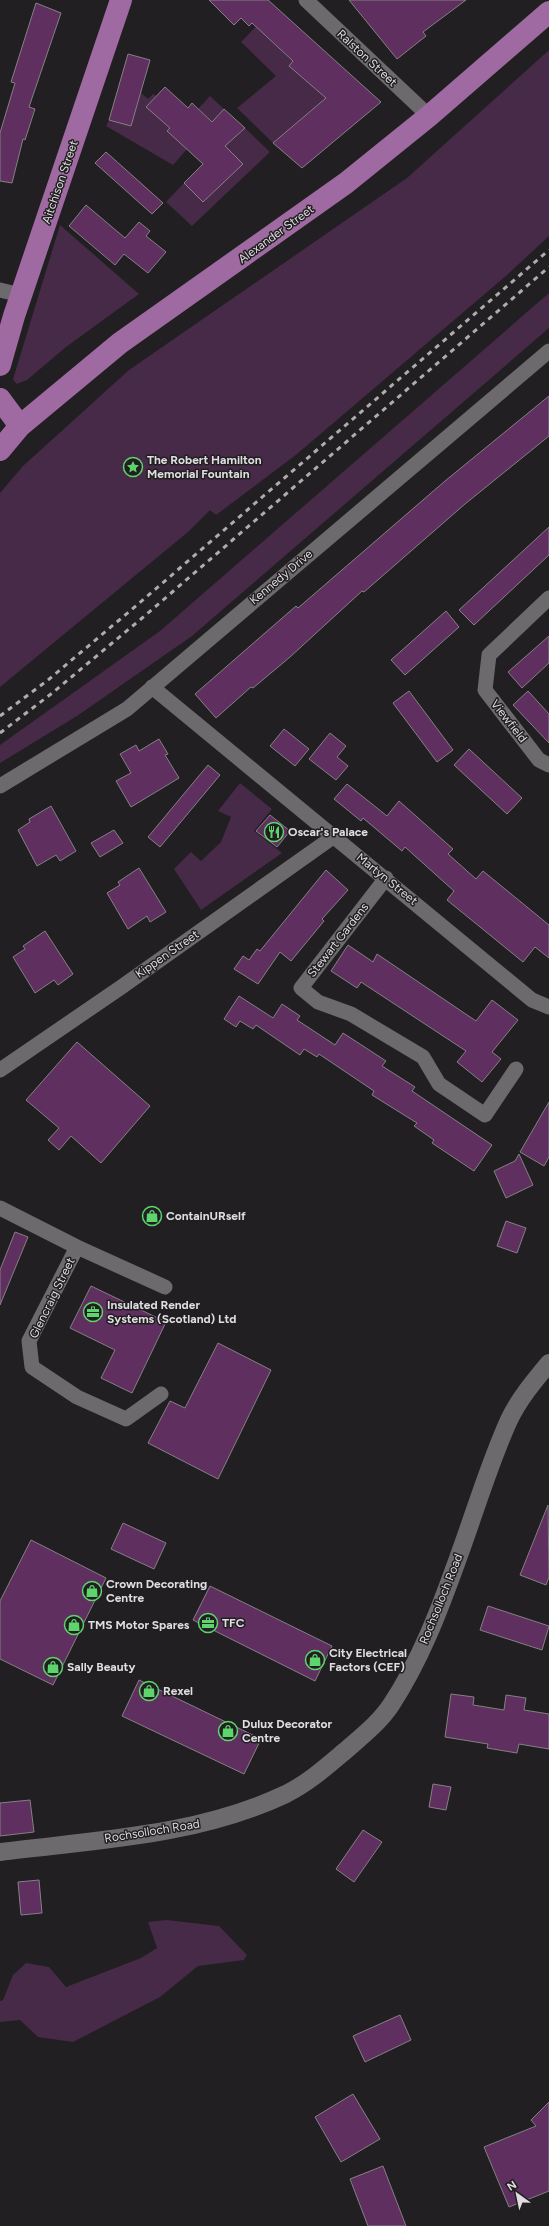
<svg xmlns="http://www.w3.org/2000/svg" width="549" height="2226" viewBox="0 0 549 2226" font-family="Figtree,sans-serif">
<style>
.green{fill:#462a47}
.building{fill:#5e2f5f;stroke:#848184}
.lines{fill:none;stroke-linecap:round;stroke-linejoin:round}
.minor{stroke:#6d6a6d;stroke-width:15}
.tertiary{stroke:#6d6a6d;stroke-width:18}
.primary{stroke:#9f6aa1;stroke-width:22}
.rail{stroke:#aeacae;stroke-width:3;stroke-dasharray:5 5;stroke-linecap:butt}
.labels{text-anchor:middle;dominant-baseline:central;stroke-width:3;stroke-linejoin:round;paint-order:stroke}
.street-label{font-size:12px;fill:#dfdddf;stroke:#211f21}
.poi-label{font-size:12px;font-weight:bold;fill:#dfdddf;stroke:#211f21;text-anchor:start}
</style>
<rect width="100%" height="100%" fill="#211f21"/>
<!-- green -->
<path class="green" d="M269 13 262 32 288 56 301 43 306 47 289 66 326 98 273 143 237 108 276 76 241 42Z
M549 50V236L507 275 297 454 216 515 210 510 188 532 0 687V493L23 466 129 370 407 178Z
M141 93 148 99 153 94 156 96 150 103 165 118 185 147 210 120 198 109 210 96 224 109 212 123 230 141 245 128 270 152 192 226 166 202 184 183 203 202 242 164 210 130 188 148 173 165 106 126 109 120 131 126Z
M60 225 139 294 66 347 27 380 17 384 13 380 14 376Z
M549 293V328L192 636 77 716 0 763V745L160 631Z
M240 783 272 809 254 831 282 853 201 910 174 869 191 852 201 861 221 842 231 817 218 811Z
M166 1920 219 1926 247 1955 244 1960 198 1966 160 1997 73 2042 38 2037 20 2020 0 2022V2001L3 2000 13 1975 26 1963 49 1967 66 1987 141 1958 157 1948 148 1922Z"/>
<!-- building -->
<path class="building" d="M209 0H268L381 102 302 168 273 143 326 98 289 66 293 61 252 23 249 26 241 18 234 25Z
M349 0H466L423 32 426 36 397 59Z
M36 3 61 13 29 107 35 109 25 140 23 139 12 183 0 181V133L15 83 11 82Z
M128 54 150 60 131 126 109 120Z
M165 87 188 108 192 103 212 122 224 109 245 128 225 146 243 164 203 202 184 183 203 164 167 131 170 128 146 107Z
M106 152 163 203 152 214 95 163Z
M86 205 125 238 139 222 150 231 146 236 166 252 148 273 124 254 115 265 69 226Z
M549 396V436L465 504 364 592 362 591 290 657 253 688 251 687 216 718 195 694 296 606 298 608 445 481Z
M549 527V555L474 625 459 610Z
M446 611 459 627 405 675 391 660Z
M549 636V663L522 688 508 672Z
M409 691 453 750 437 762 393 703Z
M528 691 549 714V743L513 705Z
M284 729 309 749 295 766 270 746Z
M330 733 346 746 337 757 348 766 336 780 309 759Z
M159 739 168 754 165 755 179 778 131 807 116 781 131 773 120 754 136 745 139 751Z
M469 749 522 798 507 814 454 765Z
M208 765 220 775 160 847 148 837Z
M347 784 387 816 399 801 453 849 448 854 476 879 483 871 549 925V958L535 947 523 962 447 900 454 891 405 847 402 851 363 818 361 821 334 799Z
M51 806 76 851 60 861 56 855 37 866 18 830 30 822 29 819Z
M270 815 290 831 277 847 256 831Z
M114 830 123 843 100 857 91 843Z
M139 868 166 912 150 922 147 916 128 929 107 893 120 885 118 882Z
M326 870 348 890 322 919 324 921 291 961 280 952 258 984 234 969 243 956 249 960 257 949 260 951Z
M45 931 73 974 58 985 54 980 35 993 13 957 25 949 23 946Z
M348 945 373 962 377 954 476 1021 492 1000 518 1020 492 1052 501 1059 482 1082 457 1062 466 1051 361 982 357 988 331 971Z
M239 996 273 1018 282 1004 300 1016 297 1020 335 1045 343 1033 386 1061 382 1066 415 1087 412 1091 492 1145 474 1171 432 1143 434 1140 414 1126 417 1123 372 1095 374 1091 319 1054 317 1057 304 1049 300 1055 256 1025 253 1029 240 1021 236 1027 224 1019Z
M77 1042 150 1106 101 1163 71 1136 59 1150 48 1140 59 1128 26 1100Z
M549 1102V1157L544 1166 520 1152Z
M519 1154 533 1185 506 1198 494 1171 515 1161Z
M506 1221 526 1228 517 1253 497 1246Z
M15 1232 28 1237 0 1305V1270Z
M91 1286 166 1322 132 1393 101 1378 115 1350 70 1328Z
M218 1343 271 1370 218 1479 148 1443 170 1401 185 1408Z
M548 1505 549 1577 546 1585 520 1575Z
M123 1523 166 1543 154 1569 111 1549Z
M31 1540 106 1578 53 1685 0 1659V1601Z
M210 1586 332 1646 315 1681 193 1620Z
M488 1606 549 1626 542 1650 480 1630Z
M139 1680 261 1739 244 1774 122 1716Z
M451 1694 474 1697 473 1705 504 1710 506 1695 526 1698 524 1710 549 1714V1749L519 1744 517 1753 487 1748 488 1744 445 1737Z
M433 1784 451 1787 446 1810 429 1807Z
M30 1800 34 1832 0 1836V1803Z
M363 1830 382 1842 354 1882 336 1869Z
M39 1880 42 1913 21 1915 18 1882Z
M400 2015 411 2040 365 2062 353 2036Z
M353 2094 380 2139 341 2162 315 2117Z
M549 2102V2191L509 2207 484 2147 536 2126 531 2120Z
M383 2166 406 2226H368L350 2179Z"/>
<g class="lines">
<!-- minor -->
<path class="minor" d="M306 0 429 116
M0 290 21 295
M549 598 489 655 485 690 539 760 549 765
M152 687 532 1000 549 1007
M0 786 127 709 549 351
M386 878 301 988 318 1002 351 1014 423 1057 439 1084 485 1115 516 1069
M0 1070 120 988 333 837
M0 1208 77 1247 29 1341 32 1367 77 1397 126 1419 161 1394
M77 1247 165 1287"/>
<!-- tertiary -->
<path class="tertiary" d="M0 1852C96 1840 197 1836 286 1794 308 1783 326 1767 345 1751 361 1737 379 1723 391 1705 420 1661 439 1611 457 1561 474 1515 489 1464 509 1420 519 1399 534 1381 549 1363"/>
<!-- primary -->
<path class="primary" d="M0 365 14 316 121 0
M0 399 20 426
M0 450 20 426 120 343 346 183 429 116 549 12"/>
<!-- rail -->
<path class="rail" d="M0 716 48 680 137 605 549 250
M0 733 51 694 141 619 549 267"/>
</g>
<!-- icons -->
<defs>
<g id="sight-ring" transform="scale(1)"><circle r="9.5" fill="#211f21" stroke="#5dd56c" stroke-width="1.5"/><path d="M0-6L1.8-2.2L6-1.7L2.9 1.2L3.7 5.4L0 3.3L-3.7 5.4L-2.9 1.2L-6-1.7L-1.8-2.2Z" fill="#5dd56c"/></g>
<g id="restaurant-ring" transform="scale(1)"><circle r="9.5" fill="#211f21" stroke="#5dd56c" stroke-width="1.5"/><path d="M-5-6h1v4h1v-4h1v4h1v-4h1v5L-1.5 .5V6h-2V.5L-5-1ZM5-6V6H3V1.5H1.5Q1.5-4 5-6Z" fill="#5dd56c"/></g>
<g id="shop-ring" transform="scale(1)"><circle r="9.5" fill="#211f21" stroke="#5dd56c" stroke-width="1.5"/><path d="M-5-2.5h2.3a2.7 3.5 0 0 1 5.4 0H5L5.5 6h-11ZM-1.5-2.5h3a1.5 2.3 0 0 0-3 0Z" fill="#5dd56c"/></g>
<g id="office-ring" transform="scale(1)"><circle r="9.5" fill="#211f21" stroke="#5dd56c" stroke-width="1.5"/><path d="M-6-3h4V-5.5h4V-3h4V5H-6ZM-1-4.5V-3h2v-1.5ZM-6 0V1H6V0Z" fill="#5dd56c"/></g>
</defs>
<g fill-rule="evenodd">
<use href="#sight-ring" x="133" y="467"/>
<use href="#restaurant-ring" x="274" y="832"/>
<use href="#shop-ring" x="152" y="1216"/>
<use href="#office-ring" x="93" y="1312"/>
<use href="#shop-ring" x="92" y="1591"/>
<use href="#office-ring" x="208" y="1623"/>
<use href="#shop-ring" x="74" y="1625"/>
<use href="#shop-ring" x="315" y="1660"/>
<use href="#shop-ring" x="53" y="1667"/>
<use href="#shop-ring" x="149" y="1691"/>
<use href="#shop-ring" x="228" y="1731"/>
</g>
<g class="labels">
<!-- street labels -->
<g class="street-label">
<text transform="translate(367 58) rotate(43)">Ralston Street</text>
<text transform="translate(60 182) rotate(-71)">Aitchison Street</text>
<text transform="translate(276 234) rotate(-36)">Alexander Street</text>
<text transform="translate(281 577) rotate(-40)">Kennedy Drive</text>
<text transform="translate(509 721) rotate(52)">Viewfield</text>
<text transform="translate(387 879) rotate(39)">Martyn Street</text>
<text transform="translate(338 940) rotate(-52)">Stewart Gardens</text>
<text transform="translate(167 954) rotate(-35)">Kippen Street</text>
<text transform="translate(52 1298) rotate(-64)">Glencraig Street</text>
<text transform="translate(441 1599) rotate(-68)">Rochsolloch Road</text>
<text transform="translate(152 1831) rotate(-9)">Rochsolloch Road</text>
</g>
<!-- poi labels -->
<g class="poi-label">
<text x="147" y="460">The Robert Hamilton<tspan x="147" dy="14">Memorial Fountain</tspan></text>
<text x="288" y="832">Oscar's Palace</text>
<text x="166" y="1216">ContainURself</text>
<text x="107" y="1305">Insulated Render<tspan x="107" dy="14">Systems (Scotland) Ltd</tspan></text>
<text x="106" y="1584">Crown Decorating<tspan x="106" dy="14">Centre</tspan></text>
<text x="222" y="1623">TFC</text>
<text x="88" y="1625">TMS Motor Spares</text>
<text x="329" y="1653">City Electrical<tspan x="329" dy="14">Factors (CEF)</tspan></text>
<text x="67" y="1667">Sally Beauty</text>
<text x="163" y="1691">Rexel</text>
<text x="242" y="1724">Dulux Decorator<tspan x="242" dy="14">Centre</tspan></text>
</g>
</g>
<!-- north arrow -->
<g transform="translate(517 2194) rotate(327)" stroke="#211f21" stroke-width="3" paint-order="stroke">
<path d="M0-3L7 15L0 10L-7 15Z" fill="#dfdddf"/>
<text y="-6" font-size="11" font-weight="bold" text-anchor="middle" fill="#dfdddf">N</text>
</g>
</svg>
